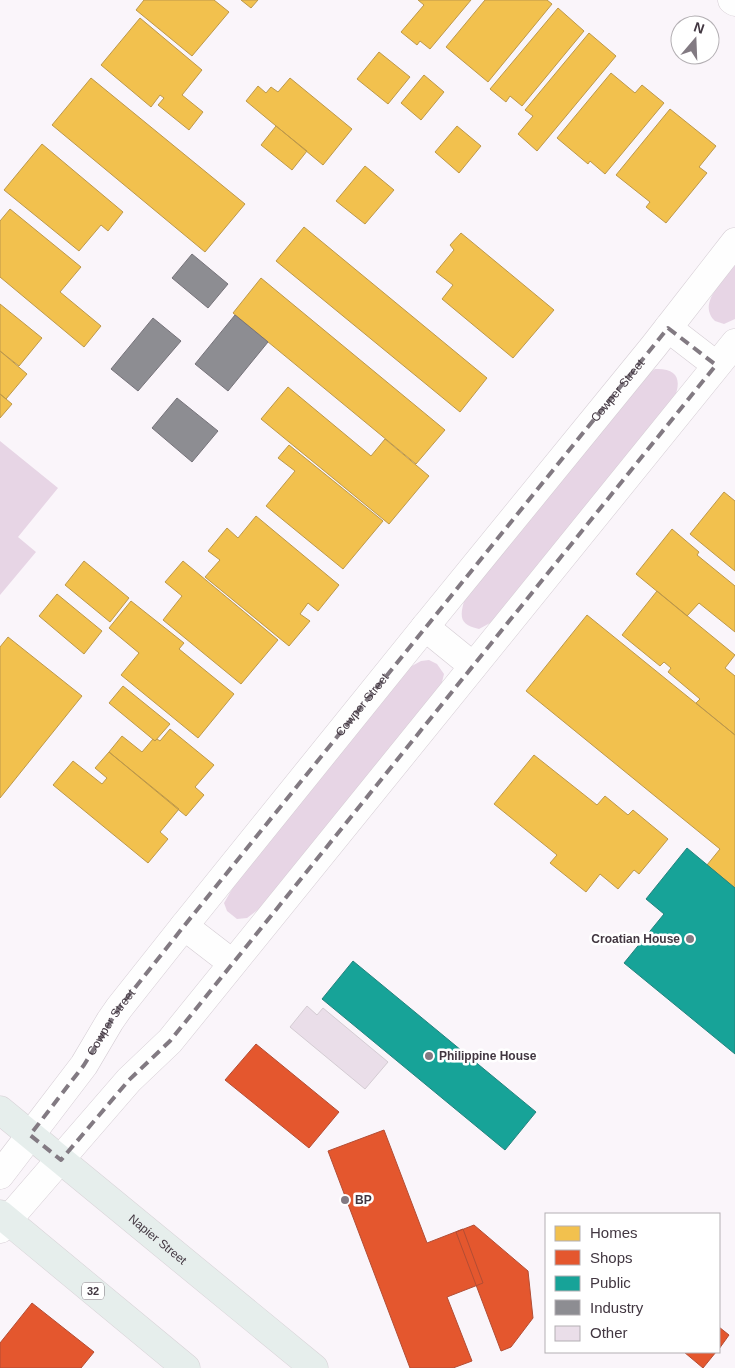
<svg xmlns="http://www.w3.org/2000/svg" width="735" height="1368" viewBox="0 0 735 1368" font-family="Arial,sans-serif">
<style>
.green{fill:#e7d5e5}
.homes{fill:#f2c14e;stroke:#bd984a}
.shops{fill:#e4572e;stroke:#b34d34}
.public{fill:#17a398;stroke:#24837e}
.industry{fill:#8d8d92;stroke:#76737a}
.building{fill:#eadee9;stroke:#d4ccd3}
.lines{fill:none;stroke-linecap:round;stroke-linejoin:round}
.minor-casing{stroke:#d5cdd4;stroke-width:29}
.major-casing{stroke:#d8d3d7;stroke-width:29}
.minor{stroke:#fefefe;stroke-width:28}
.major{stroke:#e6eeec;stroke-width:28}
.marked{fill:none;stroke:#827a82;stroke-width:4;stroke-dasharray:10 6;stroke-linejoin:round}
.poi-dot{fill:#827a82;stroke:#fff;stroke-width:2}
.labels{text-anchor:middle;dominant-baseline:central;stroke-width:5;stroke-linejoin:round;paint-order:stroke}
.shield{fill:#fff;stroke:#7b737a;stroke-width:1}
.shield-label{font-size:11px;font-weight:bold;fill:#423741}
.street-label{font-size:12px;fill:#423741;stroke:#fff}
.poi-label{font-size:12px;font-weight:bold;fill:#423741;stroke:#fff;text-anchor:start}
</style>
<rect width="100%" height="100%" fill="#faf5fa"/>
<!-- green -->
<path class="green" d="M735 265V319L724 324 715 321C713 319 711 317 710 314 703 299 726 276 735 265Z
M655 369C678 368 682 380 674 399L496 617 490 623 479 629C458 625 460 615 465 598L645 377Z
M0 441 58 488 18 537 36 552 0 595Z
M429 660 437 664 444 674 441 686 259 909 247 918 237 919 227 911 224 903 235 884 410 667 421 661Z"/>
<!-- homes -->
<path class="homes" d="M144 0H214L229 12 192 56 136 10Z
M241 0H258L251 8Z
M418 0H471L430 49 420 41 417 45 401 32 424 5Z
M485 0H547L552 4 488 82 446 47Z
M558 8 584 31 522 106 510 96 506 102 490 89Z
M140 18 202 70 182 95 203 112 189 130 158 105 164 98 160 95 151 107 101 65Z
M589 33 616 56 537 151 518 134 533 116 525 110Z
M379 52 410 77 388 104 357 79Z
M611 73 635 93 642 85 664 103 605 174 590 161 588 164 557 138Z
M424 75 444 92 421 120 401 103Z
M91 78 245 204 205 252 52 125Z
M290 78 352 129 323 165 246 101 258 86 266 93 271 87 278 92Z
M670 109 716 146 699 167 707 173 666 223 646 207 650 202 616 175Z
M276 126 307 151 292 170 261 145Z
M457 126 481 146 459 173 435 152Z
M42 144 123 212 108 231 101 225 79 251 4 190Z
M365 166 394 190 365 224 336 201Z
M10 209 81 267 60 292 101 326 84 347 0 277V221Z
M304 227 487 378 460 412 276 261Z
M461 233 554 310 513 358 442 299 453 285 436 272 454 250 450 245Z
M261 278 445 430 416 464 233 313Z
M0 304 42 338 19 366 0 351Z
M0 351 27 374 6 399 0 394Z
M288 387 371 456 385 439 429 476 389 524 261 419Z
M0 394 12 404 0 418Z
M289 445 383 521 343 569 266 506 295 471 278 458Z
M724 492 735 501V571L690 534Z
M256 516 339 585 318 611 308 603 300 614 310 621 289 646 205 577 220 560 208 551 227 528 238 538Z
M672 529 699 552 697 555 735 586V632L699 603 687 616 636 574Z
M84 561 129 598 110 622 65 585Z
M183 561 278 640 241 684 163 620 182 596 165 582Z
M657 591 735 655 725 668 735 676V735L696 703 700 699 668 672 671 668 664 662 660 666 622 635Z
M57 594 102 631 84 654 39 616Z
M131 601 184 643 179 649 234 694 198 738 121 675 139 653 109 628Z
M587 615 735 735V888L707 865 720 849 526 691Z
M8 637 82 696 0 798V647Z
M123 686 170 724 155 741 109 703Z
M170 729 214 765 195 787 204 795 186 816 109 752 122 736 142 752 153 739 155 741 157 739 160 741Z
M109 752 179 809 160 832 168 839 148 863 53 785 73 761 102 784 107 778 95 768Z
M534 755 597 805 605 796 628 815 633 810 668 839 639 874 634 870 618 889 600 874 586 892 550 863 557 855 494 804Z"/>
<!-- shops -->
<path class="shops" d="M256 1044 339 1112 309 1148 225 1080Z
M384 1130 427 1243 463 1229 483 1283 447 1297 472 1361 453 1368H410L328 1151Z
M474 1225 528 1271 533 1318 511 1347 501 1351 456 1232Z
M32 1303 94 1352 81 1368H0V1343Z
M719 1327 729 1335 719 1349Z
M684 1352H716L703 1368Z"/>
<!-- public -->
<path class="public" d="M687 848 735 888V1054L624 963 664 914 646 899Z
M353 961 536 1112 505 1150 322 999Z"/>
<!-- industry -->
<path class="industry" d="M192 254 228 284 208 308 172 278Z
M235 315 268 342 228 391 195 364Z
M153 318 181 341 138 391 111 369Z
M177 398 218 431 192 462 152 428Z"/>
<!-- building -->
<path class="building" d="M307 1006 317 1015 323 1008 388 1062 365 1089 290 1027Z"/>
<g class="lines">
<!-- minor casing -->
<g class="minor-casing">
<g id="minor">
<path d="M732 0 735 2"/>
<path d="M668 328 716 365"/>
<path d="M425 627 473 666"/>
<path d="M184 926 232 963"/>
<path id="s1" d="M0 1175 84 1065 110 1021 119 1008 184 926 425 627 654 346 735 242"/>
<path d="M0 1229 129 1080 170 1041 735 343"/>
</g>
</g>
<!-- major casing -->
<g class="major-casing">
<g id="major">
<path id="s2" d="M0 1110 314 1368"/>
<path d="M0 1214 186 1368"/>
</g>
</g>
<!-- minor -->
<use href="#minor" class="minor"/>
<!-- major -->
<use href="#major" class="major"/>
</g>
<!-- marked area -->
<path class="marked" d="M668 328 716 365 170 1041 129 1080 61 1160 30 1135 84 1065 119 1008 184 926Z"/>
<!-- markers -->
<g class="poi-dot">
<circle cx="690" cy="939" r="5"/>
<circle cx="429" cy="1056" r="5"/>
<circle cx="345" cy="1200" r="5"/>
</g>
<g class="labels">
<!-- shield labels -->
<rect class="shield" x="82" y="1282.5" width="22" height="17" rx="4"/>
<g class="shield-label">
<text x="93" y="1291">32</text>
</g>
<!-- street labels -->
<g class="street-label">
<text stroke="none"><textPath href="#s1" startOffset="999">Cowper Street</textPath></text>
<text stroke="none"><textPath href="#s1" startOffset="594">Cowper Street</textPath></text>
<text stroke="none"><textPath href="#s1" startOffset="189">Cowper Street</textPath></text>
<text stroke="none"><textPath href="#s2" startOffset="204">Napier Street</textPath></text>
</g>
<!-- poi labels -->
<g class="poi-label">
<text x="680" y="939" text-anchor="end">Croatian House</text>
<text x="439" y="1056">Philippine House</text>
<text x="355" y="1200">BP</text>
</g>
</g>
<!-- legend -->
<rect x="545" y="1213" width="175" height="140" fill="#ffffff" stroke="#b3afb3"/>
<rect x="555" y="1226" width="25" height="15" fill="#f2c14e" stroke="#b3afb3"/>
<text x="590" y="1238" font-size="15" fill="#423741">Homes</text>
<rect x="555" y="1250" width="25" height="15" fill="#e4572e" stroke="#b3afb3"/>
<text x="590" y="1263" font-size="15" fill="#423741">Shops</text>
<rect x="555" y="1276" width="25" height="15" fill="#17a398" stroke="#b3afb3"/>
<text x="590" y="1288" font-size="15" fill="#423741">Public</text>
<rect x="555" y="1300" width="25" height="15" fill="#8d8d92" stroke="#b3afb3"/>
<text x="590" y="1313" font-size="15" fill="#423741">Industry</text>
<rect x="555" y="1326" width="25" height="15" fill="#eadee9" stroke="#b3afb3"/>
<text x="590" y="1338" font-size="15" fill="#423741">Other</text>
<!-- north arrow -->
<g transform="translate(695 40) rotate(19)"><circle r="24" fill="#ffffff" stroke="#b3afb3"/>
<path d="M0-4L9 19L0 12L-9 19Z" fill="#827a82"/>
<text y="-8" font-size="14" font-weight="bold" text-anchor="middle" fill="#423741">N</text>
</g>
</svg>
